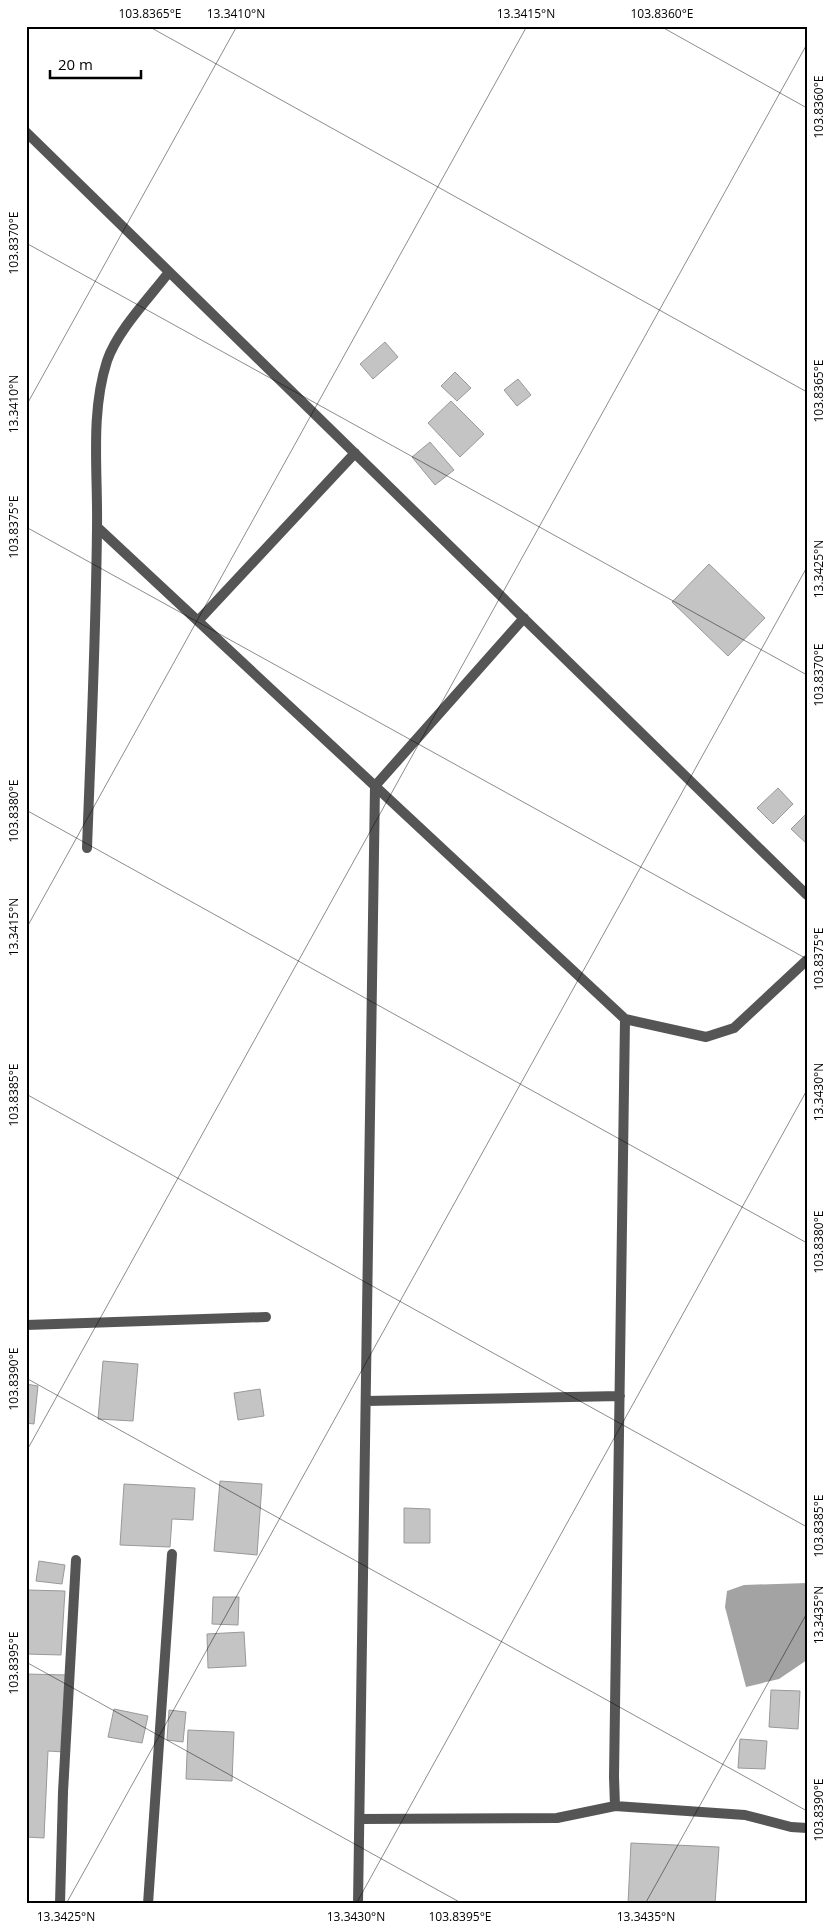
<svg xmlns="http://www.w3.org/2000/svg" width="833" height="1930" viewBox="0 0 833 1930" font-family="'Open Sans',sans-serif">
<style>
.water{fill:#a3a3a3}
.building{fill:#c4c4c4;stroke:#999}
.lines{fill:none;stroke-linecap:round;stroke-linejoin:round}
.lane{stroke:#555;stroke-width:10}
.street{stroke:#555;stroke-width:10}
.ticks{fill:none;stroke:#000;stroke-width:1;stroke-opacity:0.45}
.neatline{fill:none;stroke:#000;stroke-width:2}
.ticks-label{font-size:12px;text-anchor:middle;fill:#000}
</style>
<rect width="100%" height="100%" fill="#fff"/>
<!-- water -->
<path class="water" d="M807 1583V1660L779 1679 746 1687 725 1607 727 1591 744 1585Z"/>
<!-- building -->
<path class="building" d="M385 342 398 357 373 379 360 364Z
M455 372 471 388 457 401 441 386Z
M518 379 531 395 517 406 504 390Z
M451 401 484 434 460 457 428 423Z
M430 442 454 470 435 485 412 457Z
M709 564 765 618 728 656 672 602Z
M778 788 793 804 773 824 757 808Z
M807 813V844L791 829Z
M103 1361 138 1364 133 1421 98 1419Z
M26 1384 38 1386 34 1424 26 1423Z
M260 1389 264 1416 238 1420 234 1393Z
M220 1481 262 1484 257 1555 214 1551Z
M124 1484 195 1488 193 1520 172 1519 170 1547 120 1545Z
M404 1508 430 1509V1543H404Z
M39 1561 65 1565 62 1584 36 1581Z
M28 1590 65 1591 61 1655 26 1654Z
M213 1597H239L238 1625 212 1624Z
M244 1632 246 1666 208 1668 207 1634Z
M26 1674 67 1675 64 1752 48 1751 44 1838 26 1837Z
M771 1690 800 1691 798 1729 769 1727Z
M114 1709 148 1716 142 1743 108 1737Z
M169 1710 186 1712 183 1742 167 1740Z
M188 1730 234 1732 232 1781 186 1779Z
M740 1739 767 1741 765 1769 738 1768Z
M631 1843 719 1847 715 1904H628Z"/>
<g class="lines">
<!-- lane -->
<path class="lane" d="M60 1904 63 1792 76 1560
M148 1904 172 1554"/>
<!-- street -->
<path class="street" d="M26 132 807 895
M97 527 625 1019 706 1037 734 1028 807 960
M198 621 355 453
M87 848C91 741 96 634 97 527 98 472 90 414 107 361 117 331 150 297 169 272
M26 1325 266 1317
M366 1401 620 1396
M615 1806 745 1815 791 1827 807 1828
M360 1819 557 1818 615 1806 614 1777 625 1019
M358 1904 375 786 524 618"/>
</g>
<!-- ticks -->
<path class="ticks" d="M148 26 807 392M660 26 807 108M26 243 807 675M26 406 237 26M26 527 807 959M26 810 807 1243M26 929 527 26M26 1094 807 1527M26 1378 807 1811M26 1452 807 44M26 1662 463 1904M66 1904 807 567M356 1904 807 1090M645 1904 807 1613"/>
<!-- border -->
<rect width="833" height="1930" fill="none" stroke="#ffffff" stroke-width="55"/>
<!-- scale -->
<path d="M50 70v8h91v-8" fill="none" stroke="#000000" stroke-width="2.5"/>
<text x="58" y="70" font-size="15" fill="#000000" stroke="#ffffff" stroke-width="4" paint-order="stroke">20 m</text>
<rect x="28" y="28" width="778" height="1874" class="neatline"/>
<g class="ticks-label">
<text x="150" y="18">103.8365°E</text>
<text x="236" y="18">13.3410°N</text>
<text x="526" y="18">13.3415°N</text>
<text x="662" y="18">103.8360°E</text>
<text transform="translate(819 107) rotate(-90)" y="4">103.8360°E</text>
<text transform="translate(14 243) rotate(-90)" y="4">103.8370°E</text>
<text transform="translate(819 391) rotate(-90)" y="4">103.8365°E</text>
<text transform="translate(14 404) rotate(-90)" y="4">13.3410°N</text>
<text transform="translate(14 527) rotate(-90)" y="4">103.8375°E</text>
<text transform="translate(819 569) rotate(-90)" y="4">13.3425°N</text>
<text transform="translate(819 675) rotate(-90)" y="4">103.8370°E</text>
<text transform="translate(14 811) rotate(-90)" y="4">103.8380°E</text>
<text transform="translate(14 927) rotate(-90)" y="4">13.3415°N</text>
<text transform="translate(819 959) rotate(-90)" y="4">103.8375°E</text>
<text transform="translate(819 1092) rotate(-90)" y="4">13.3430°N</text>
<text transform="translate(14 1095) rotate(-90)" y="4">103.8385°E</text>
<text transform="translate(819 1242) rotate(-90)" y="4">103.8380°E</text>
<text transform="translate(14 1379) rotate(-90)" y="4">103.8390°E</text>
<text transform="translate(819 1526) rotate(-90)" y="4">103.8385°E</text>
<text transform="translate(819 1615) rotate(-90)" y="4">13.3435°N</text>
<text transform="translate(14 1663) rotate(-90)" y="4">103.8395°E</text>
<text transform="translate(819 1810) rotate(-90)" y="4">103.8390°E</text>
<text x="66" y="1921">13.3425°N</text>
<text x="356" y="1921">13.3430°N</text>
<text x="460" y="1921">103.8395°E</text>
<text x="646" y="1921">13.3435°N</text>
</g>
</svg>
